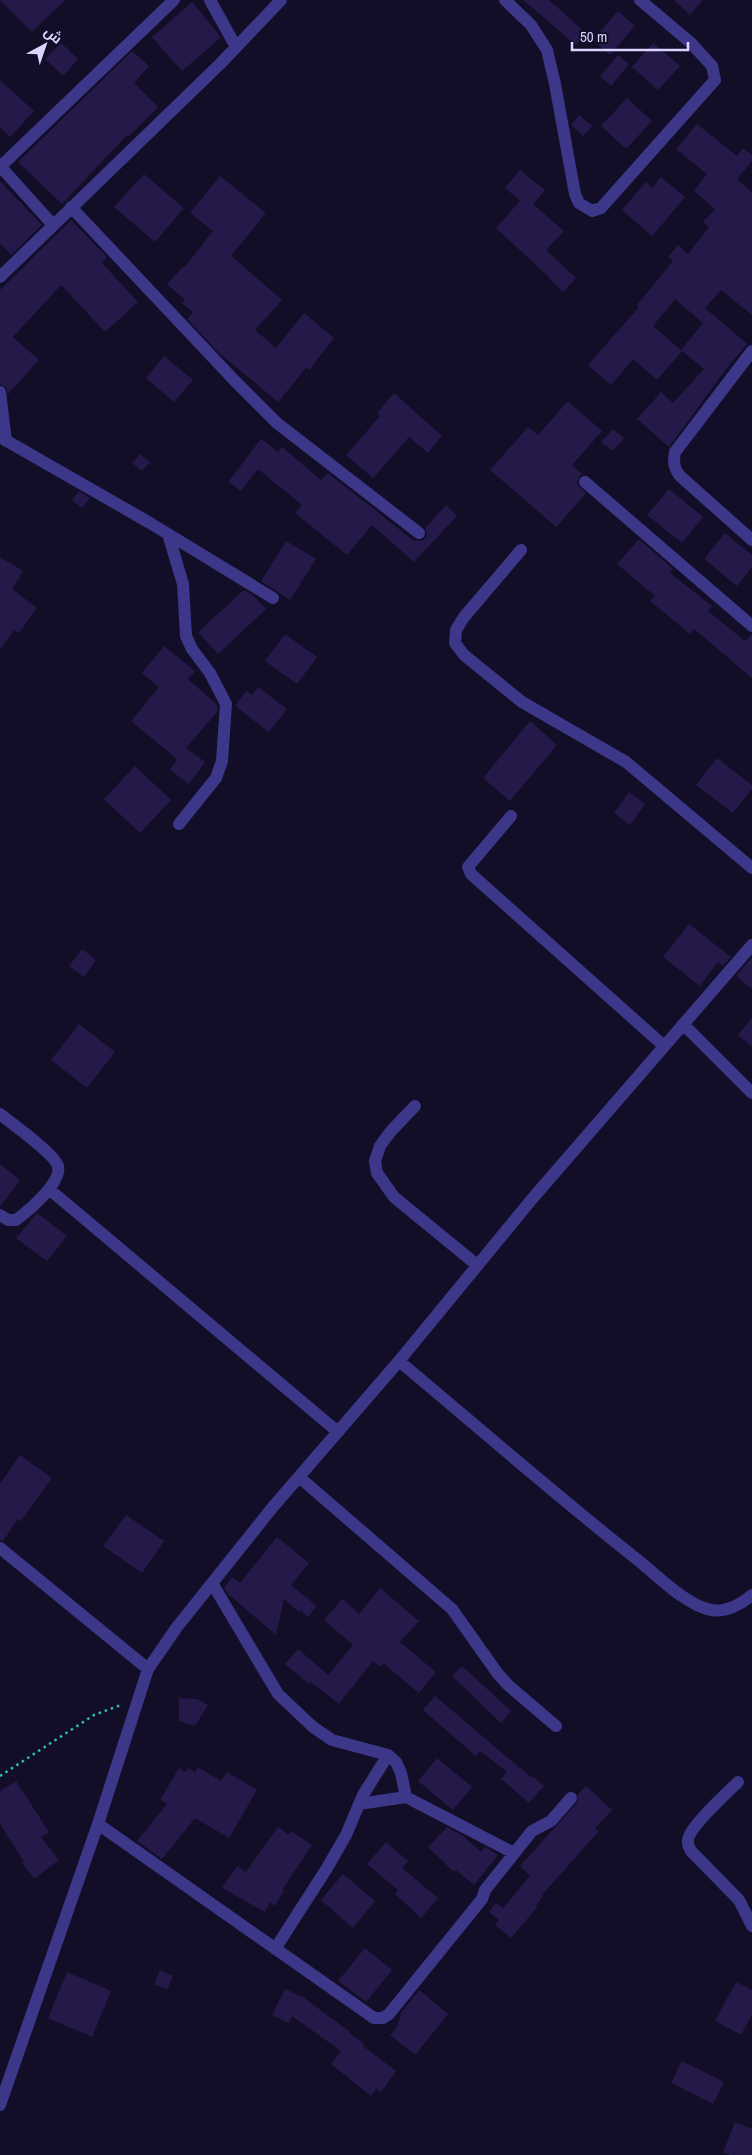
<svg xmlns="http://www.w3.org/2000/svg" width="752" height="2155" viewBox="0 0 752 2155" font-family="'Archivo Narrow',Cairo,sans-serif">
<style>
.building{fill:#241949}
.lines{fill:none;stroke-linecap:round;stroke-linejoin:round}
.path{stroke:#29beb9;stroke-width:2.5;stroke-dasharray:2.5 4;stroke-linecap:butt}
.street{stroke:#3c3788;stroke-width:12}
</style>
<rect width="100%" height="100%" fill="#130e27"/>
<!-- building -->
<path class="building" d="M0 0H65L32 32Z
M523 0H549L586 33 576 45Z
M674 0H703L690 15Z
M192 2 221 37 182 71 152 37Z
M618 11 635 26 610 55 593 40Z
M61 43 78 59 63 76 45 59Z
M653 43 680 66 658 90 632 67Z
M132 51 149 66 134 83 158 107 129 136 127 135 62 204 18 162Z
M618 55 629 64 611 86 600 76Z
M0 80 34 111 10 137 0 127Z
M627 98 652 121 626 149 601 126Z
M579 115 592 126 583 136 571 125Z
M697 124 737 156 743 148 752 155V161L737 179 752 193V315L721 290 705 308 747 344 727 368 669 447 637 419 661 392 673 403 704 369 681 350 703 323 675 299 653 326 682 351 657 380 633 359 611 385 588 365 639 307 637 305 673 261 668 257 678 245 688 254 709 227 703 222 715 209 694 191 707 174 676 149Z
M520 170 545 190 533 204 564 231 546 250 576 278 563 292 549 279 550 278 496 228 520 201 505 188Z
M144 174 184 208 155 242 114 207Z
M220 176 266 213 231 256 282 300 255 330 276 348 304 313 334 338 309 370 306 368 278 402 219 353 187 319 193 312 182 303 185 300 167 284 183 267 184 268 213 231 190 213Z
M661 177 685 197 652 236 622 210 646 182 652 188Z
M0 181 42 225 11 255 0 243Z
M71 220 107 257 102 263 138 302 105 332 61 285 13 337 39 360 8 394 6 387 0 384V290Z
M164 356 193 380 174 402 146 378Z
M394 393 442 436 428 453 409 437 373 478 346 455 380 416 377 413Z
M568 401 602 431 572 465 582 474 579 477 577 484 586 493 556 527 490 470 528 427 538 435Z
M613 429 624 438 613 451 601 442Z
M261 439 278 452 282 447 321 480 328 473 413 540 422 541 425 538 427 534 425 528 446 505 457 516 414 562 372 525 347 555 295 513 302 505 258 469 241 491 228 482Z
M140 454 150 462 142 471 132 463Z
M669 489 703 517 682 543 647 515Z
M79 491 90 498 82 508 72 500Z
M725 533 752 555V567L737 586 704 559Z
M639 539 673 569 670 573 712 606 708 611 745 641 752 634V678L694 629 690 634 650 601 655 596 617 564Z
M286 541 316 559 290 600 261 581Z
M0 557 23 571 12 589 37 608 19 633 14 630 0 649Z
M244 590 254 596 266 609 218 654 198 632Z
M285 634 317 657 297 684 265 661Z
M164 646 195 671 188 679 218 706 217 712 186 748 205 762 189 784 170 770 177 759 131 721 159 687 142 673Z
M258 687 287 709 269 732 235 706 246 691 252 695Z
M530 721 557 745 510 801 483 778Z
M717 758 752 785V789L733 813 696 785Z
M135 766 171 800 140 833 104 799Z
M629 792 645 804 630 825 614 813Z
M689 924 731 957 723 966 718 962 700 986 663 957Z
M82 949 96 960 84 977 69 966Z
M752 957V989L736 976Z
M752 1018V1047L738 1035Z
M79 1024 115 1052 87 1088 51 1060Z
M0 1164 20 1180 0 1207Z
M37 1213 67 1236 47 1261 16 1238Z
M20 1455 52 1478 21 1521 18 1519 3 1541 0 1540V1484Z
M126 1515 164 1541 142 1573 103 1546Z
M277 1537 309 1563 291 1585 317 1606 308 1617 300 1610 299 1612 284 1599 276 1635 228 1594 224 1587 232 1577 240 1583Z
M380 1588 419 1621 400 1642 436 1672 419 1693 383 1663 380 1667 373 1661 339 1704 311 1682 309 1684 285 1664 298 1649 328 1675 353 1645 324 1620 342 1599 359 1614Z
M462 1666 511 1711 501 1723 452 1676Z
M435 1696 532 1778 533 1777 544 1786 529 1803 501 1779 507 1772 480 1751 476 1756 423 1710Z
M179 1698 197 1699 208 1705 195 1726 179 1721Z
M437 1758 472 1787 453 1810 418 1781Z
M198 1767 221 1781 227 1772 257 1790 229 1838 195 1818 162 1859 137 1841 167 1804 160 1800 179 1768 185 1772 188 1768 195 1772Z
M16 1781 49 1832 41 1837 59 1860 34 1879 22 1863 24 1862 0 1824V1791Z
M586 1786 612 1810 595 1828 599 1831 542 1895 543 1896 536 1905 538 1906 511 1938 495 1925 499 1920 489 1912 496 1903 503 1908 530 1876 520 1866 577 1803 578 1794Z
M278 1827 289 1835 291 1831 312 1845 282 1890 284 1891 275 1906 270 1902 265 1912 222 1888 237 1866 246 1872Z
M447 1827 463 1836 481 1852 485 1847 498 1855 474 1885 456 1870 454 1872 428 1847Z
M386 1842 408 1861 402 1868 438 1898 421 1918 395 1894 398 1890 367 1864Z
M343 1874 375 1901 353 1928 321 1900Z
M365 1948 392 1970 366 2002 338 1981Z
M160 1970 173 1976 167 1990 154 1984Z
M67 1972 111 1991 92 2037 48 2018Z
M736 1982 752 1990V2014L741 2035 715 2021Z
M285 1989 303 1997 350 2032 349 2033 364 2044 363 2046 396 2071 381 2092 376 2089 371 2096 331 2064 341 2051 292 2016 289 2023 272 2015Z
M419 1990 448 2014 415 2055 390 2035 397 2027 401 2013Z
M682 2061 724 2082 713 2104 671 2083Z
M735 2122 752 2129V2155H730L723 2152Z"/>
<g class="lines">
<!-- path -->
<path class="path" d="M0 1776 94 1715 121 1705"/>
<!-- street -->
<path class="street" d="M210 0 236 47
M505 0 531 25 547 50 555 84 575 194 579 203 592 211 601 208 715 80 712 66 691 43 640 0
M0 166 53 225
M0 167 174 0
M71 207 234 380 277 423 419 533
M0 277 220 64 281 0
M752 351 675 452C673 463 674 468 680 476L752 540
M0 392 6 441
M0 437 150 523 273 598
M585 482 752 626
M168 534 183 584 186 636 192 649 210 673 226 704 222 761 216 778 179 824
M521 550 464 617 456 630 455 643 464 655 522 702 626 762 752 868
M511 816 468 867 471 874 664 1046
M683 1024 752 1093
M415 1106 391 1131 380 1146 375 1161 377 1173 394 1197 477 1265
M0 1114C11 1123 55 1154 58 1166 62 1183 28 1211 16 1220H8L0 1215
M49 1189 338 1432
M399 1361C479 1428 557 1496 639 1561 659 1577 686 1605 711 1610 725 1613 742 1604 752 1595
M299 1477 452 1609 498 1674 508 1685 556 1726
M0 1548 148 1669
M212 1583 278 1694 313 1727 332 1740 388 1755 396 1762 401 1773 406 1797 514 1853
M738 1782C728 1792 689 1827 688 1840 687 1844 689 1847 691 1851L739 1900 752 1926
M359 1804 406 1797
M98 1824 374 2018H383L389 2014 482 1899 485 1890 532 1831 551 1821 571 1798
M275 1949 327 1868 346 1835 363 1795 388 1755
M0 2105 98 1824 148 1669 177 1627 272 1508 399 1361 532 1199 752 945"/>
</g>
<!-- north arrow -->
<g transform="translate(45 45) rotate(40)" stroke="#130e27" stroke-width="4" paint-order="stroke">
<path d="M0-4L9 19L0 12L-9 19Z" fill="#dad4ff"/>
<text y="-8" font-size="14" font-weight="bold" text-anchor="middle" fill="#dad4ff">ش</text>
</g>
<!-- scale -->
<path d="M572 42v8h116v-8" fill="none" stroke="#dad4ff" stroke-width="2.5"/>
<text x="580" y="42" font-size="15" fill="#dad4ff" stroke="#130e27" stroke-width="4" paint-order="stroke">50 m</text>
</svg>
